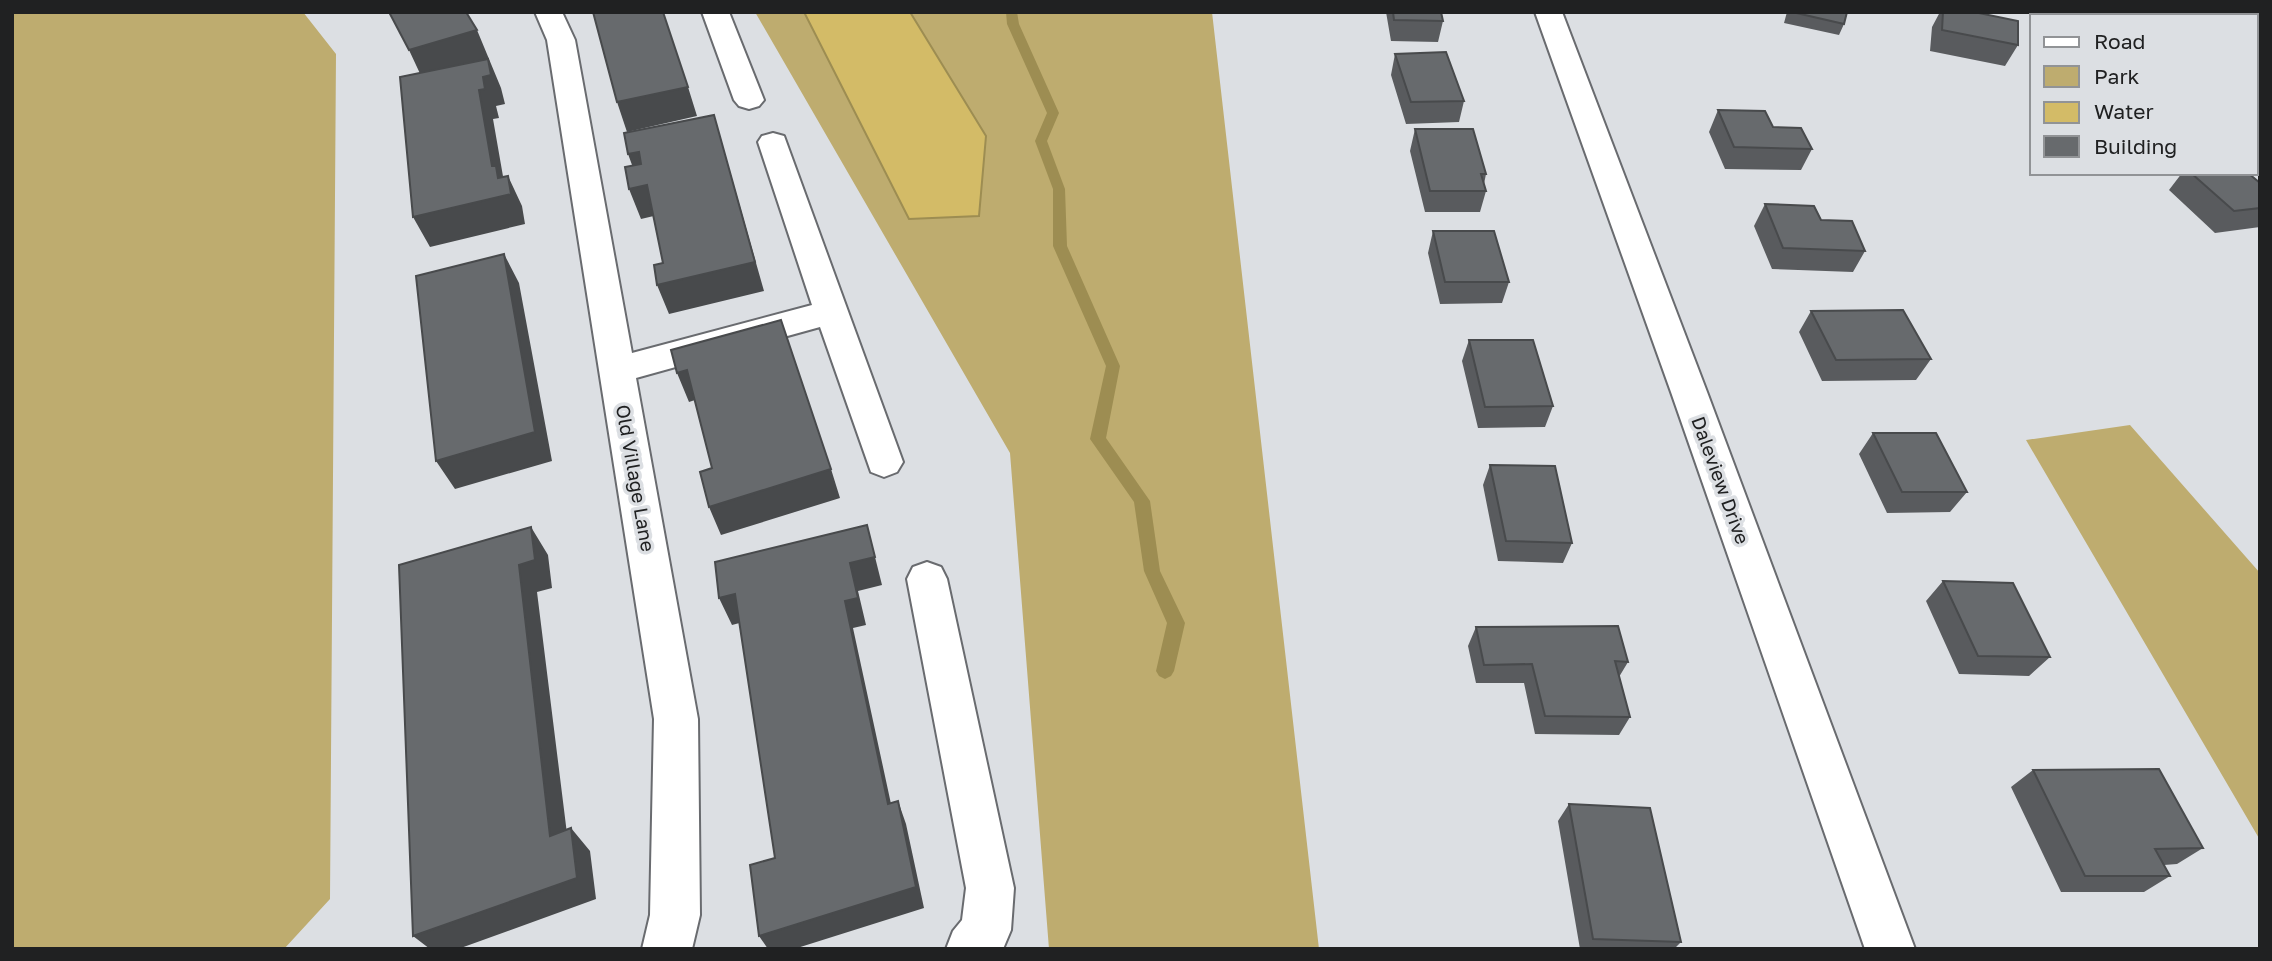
<svg xmlns="http://www.w3.org/2000/svg" width="2272" height="961" viewBox="0 0 2272 961" font-family="'Golos Text',sans-serif">
<style>
.green{fill:#beac6f}
.water{fill:#d3bb67;stroke:#9d8d52;stroke-width:2}
.lines{fill:none;stroke-linecap:round;stroke-linejoin:round}
.stream{fill:#9d8d52;fill-rule:evenodd}
.minor-casing{stroke:#696b6f;stroke-width:4}
.minor{fill:#fff;fill-rule:evenodd}
.wall{fill:#595b5e}
.shaded-wall{fill:#484a4c}
.building{fill:#676a6d;stroke:#484a4c;stroke-width:2}
.labels{text-anchor:middle;dominant-baseline:central;stroke-width:7;stroke-linejoin:round;paint-order:stroke}
.street-label{font-size:19px;fill:#202122;stroke:#dcdfe3}
</style>
<rect width="100%" height="100%" fill="#dcdfe3"/>
<!-- green -->
<path class="green" d="M12 12H303L336 54 330 899 284 949H12Z
M755 12H1212L1319 949H1049L1010 453Z
M2130 425 2260 573V840L2026 440Z"/>
<!-- water -->
<path class="water" d="M804 12H910L986 136 979 216 909 219Z"/>
<g class="lines">
<!-- stream -->
<path class="stream" d="M1006 12H1017L1019 24 1059 113 1047 141 1065 189 1067 246 1120 366 1106 438 1150 501 1160 571 1185 623 1174 671 1171 676 1165 679 1159 676 1156 671 1167 623 1144 571 1134 502 1090 439 1106 366 1053 246V189L1035 141 1047 113 1007 24Z"/>
<!-- minor casing -->
<g class="minor-casing">
<path id="minor" d="M535 12H562L575 40 632 353 812 305 758 142 762 136 773 133 784 136 903 462 897 472 884 477 871 472 820 327 636 378 698 719 700 915 692 949H642L650 915 654 719 547 40Z
M702 12H729L764 100 759 106 749 109 739 106 734 100Z
M1535 12H1562L1707 392 1915 949H1865L1671 392Z
M2099 12H2133L2135 16H2101Z
M2256 89 2260 90V110L2256 109Z
M927 562 941 567 947 579 1014 888 1011 930 1003 949H946L953 931 962 920 966 888 907 579 913 567Z"/>
</g>
<!-- minor -->
<use href="#minor" class="minor"/>
</g>
<!-- wall -->
<path class="wall" d="M1386 12H1441L1443 21 1438 42 1391 41Z
M1787 12H1847L1844 24 1839 35 1784 23Z
M1940 12H1974L2018 45 2005 66 1930 51 1932 27Z
M1395 54 1464 101 1459 122 1406 124 1391 75Z
M1718 110 1773 127 1812 149 1801 170 1725 169 1709 132Z
M1415 129 1486 174 1484 184 1486 191 1480 212H1425L1410 151Z
M2182 173H2248L2260 183V227L2215 233 2169 190Z
M1765 204 1821 220 1865 251 1853 272 1772 269 1754 226Z
M1433 231 1509 282 1502 303 1440 304 1428 253Z
M1811 311 1931 359 1916 380 1822 381 1799 332Z
M1469 340 1553 406 1545 427 1478 428 1462 361Z
M1873 433 1967 492 1950 512 1887 513 1859 454Z
M1490 465 1572 543 1563 563 1498 561 1483 485Z
M1943 581 2050 657 2029 676 1959 674 1926 601Z
M1476 627 1628 662 1619 677 1630 717 1619 735 1535 734 1524 683H1476L1468 646Z
M2033 770 2203 848 2177 864 2164 865 2170 876 2144 892H2061L2011 787Z
M1569 804 1681 942 1674 949H1580L1558 821Z"/>
<!-- shaded-wall -->
<path class="shaded-wall" d="M477 30 501 88 505 104 496 106 499 118 493 119 504 182 508 176 522 206 525 224 430 247 413 217 492 166 479 90 423 80 409 50Z
M688 87 697 116 627 132 617 102Z
M714 115 764 291 669 314 657 285Z
M639 152 650 182 639 184 628 154Z
M647 185 658 215 641 219 629 189Z
M504 254 519 283 552 461 455 489 436 461Z
M687 370 698 399 689 402 677 373Z
M831 469 840 498 721 535 709 507Z
M867 525 882 585 858 591 866 625 853 628 896 827 888 804 845 601 850 563Z
M531 527 548 555 552 588 537 592 570 858 550 836 519 565Z
M735 594 747 621 732 625 719 598Z
M898 801 906 824 924 908 794 949H768L759 936Z
M571 828 590 851 596 899 458 949H430L413 936Z"/>
<!-- building -->
<path class="building" d="M389 12H466L477 30 409 50Z
M593 12H663L688 87 617 102Z
M1393 12H1441L1443 21 1394 20Z
M1792 12H1847L1844 24Z
M1943 12H1974L2018 21V45L1942 30Z
M1446 52 1464 101 1411 102 1395 54Z
M488 59 491 75 483 77 485 89 479 90 492 166H496L498 178 508 176 511 194 413 217 400 77Z
M1718 110 1765 111 1773 127 1801 128 1812 149 1734 147Z
M714 115 755 262 657 285 654 265 663 263 647 185 629 189 625 167 641 164 639 152 628 154 624 133Z
M1415 129H1473L1486 174H1481L1486 191H1430Z
M2191 173H2248L2260 183V208L2234 211Z
M1765 204 1814 206 1821 220 1852 221 1865 251 1783 248Z
M1433 231H1494L1509 282H1445Z
M504 254 535 432 436 461 416 276Z
M1903 310 1931 359 1836 360 1811 311Z
M781 320 831 469 709 507 700 472 712 468 687 370 677 373 671 350Z
M1469 340H1533L1553 406 1485 407Z
M1873 433H1936L1967 492H1902Z
M1490 465 1555 466 1572 543 1506 541Z
M867 525 875 557 850 563 858 598 845 601 888 804 898 801 916 887 759 936 750 865 775 858 735 594 719 598 715 562Z
M531 527 535 560 519 565 550 836 571 828 577 878 413 936 399 565Z
M1943 581 2013 583 2050 657 1978 656Z
M1618 626 1628 662 1615 661 1630 717 1545 716 1532 664 1484 665 1476 627Z
M2159 769 2203 848 2155 849 2170 876H2085L2033 770Z
M1569 804 1650 808 1681 942 1593 939Z"/>
<g class="labels">
<!-- street labels -->
<g class="street-label">
<text transform="translate(636 478) rotate(80)">Old Village Lane</text>
<text transform="translate(1721 480) rotate(70)">Daleview Drive</text>
</g>
</g>
<!-- border -->
<rect width="2272" height="961" fill="none" stroke="#202122" stroke-width="28"/>
<!-- legend -->
<rect x="2030" y="14" width="228" height="161" fill="#dcdfe3" stroke="#919396" stroke-width="2"/>
<rect x="2044" y="37" width="35" height="10" fill="#ffffff" stroke="#919396" stroke-width="2"/>
<text x="2094" y="49" font-size="21" fill="#202122">Road</text>
<rect x="2044" y="66" width="35" height="21" fill="#beac6f" stroke="#919396" stroke-width="2"/>
<text x="2094" y="84" font-size="21" fill="#202122">Park</text>
<rect x="2044" y="102" width="35" height="21" fill="#d3bb67" stroke="#919396" stroke-width="2"/>
<text x="2094" y="119" font-size="21" fill="#202122">Water</text>
<rect x="2044" y="136" width="35" height="21" fill="#676a6d" stroke="#919396" stroke-width="2"/>
<text x="2094" y="154" font-size="21" fill="#202122">Building</text>
</svg>
